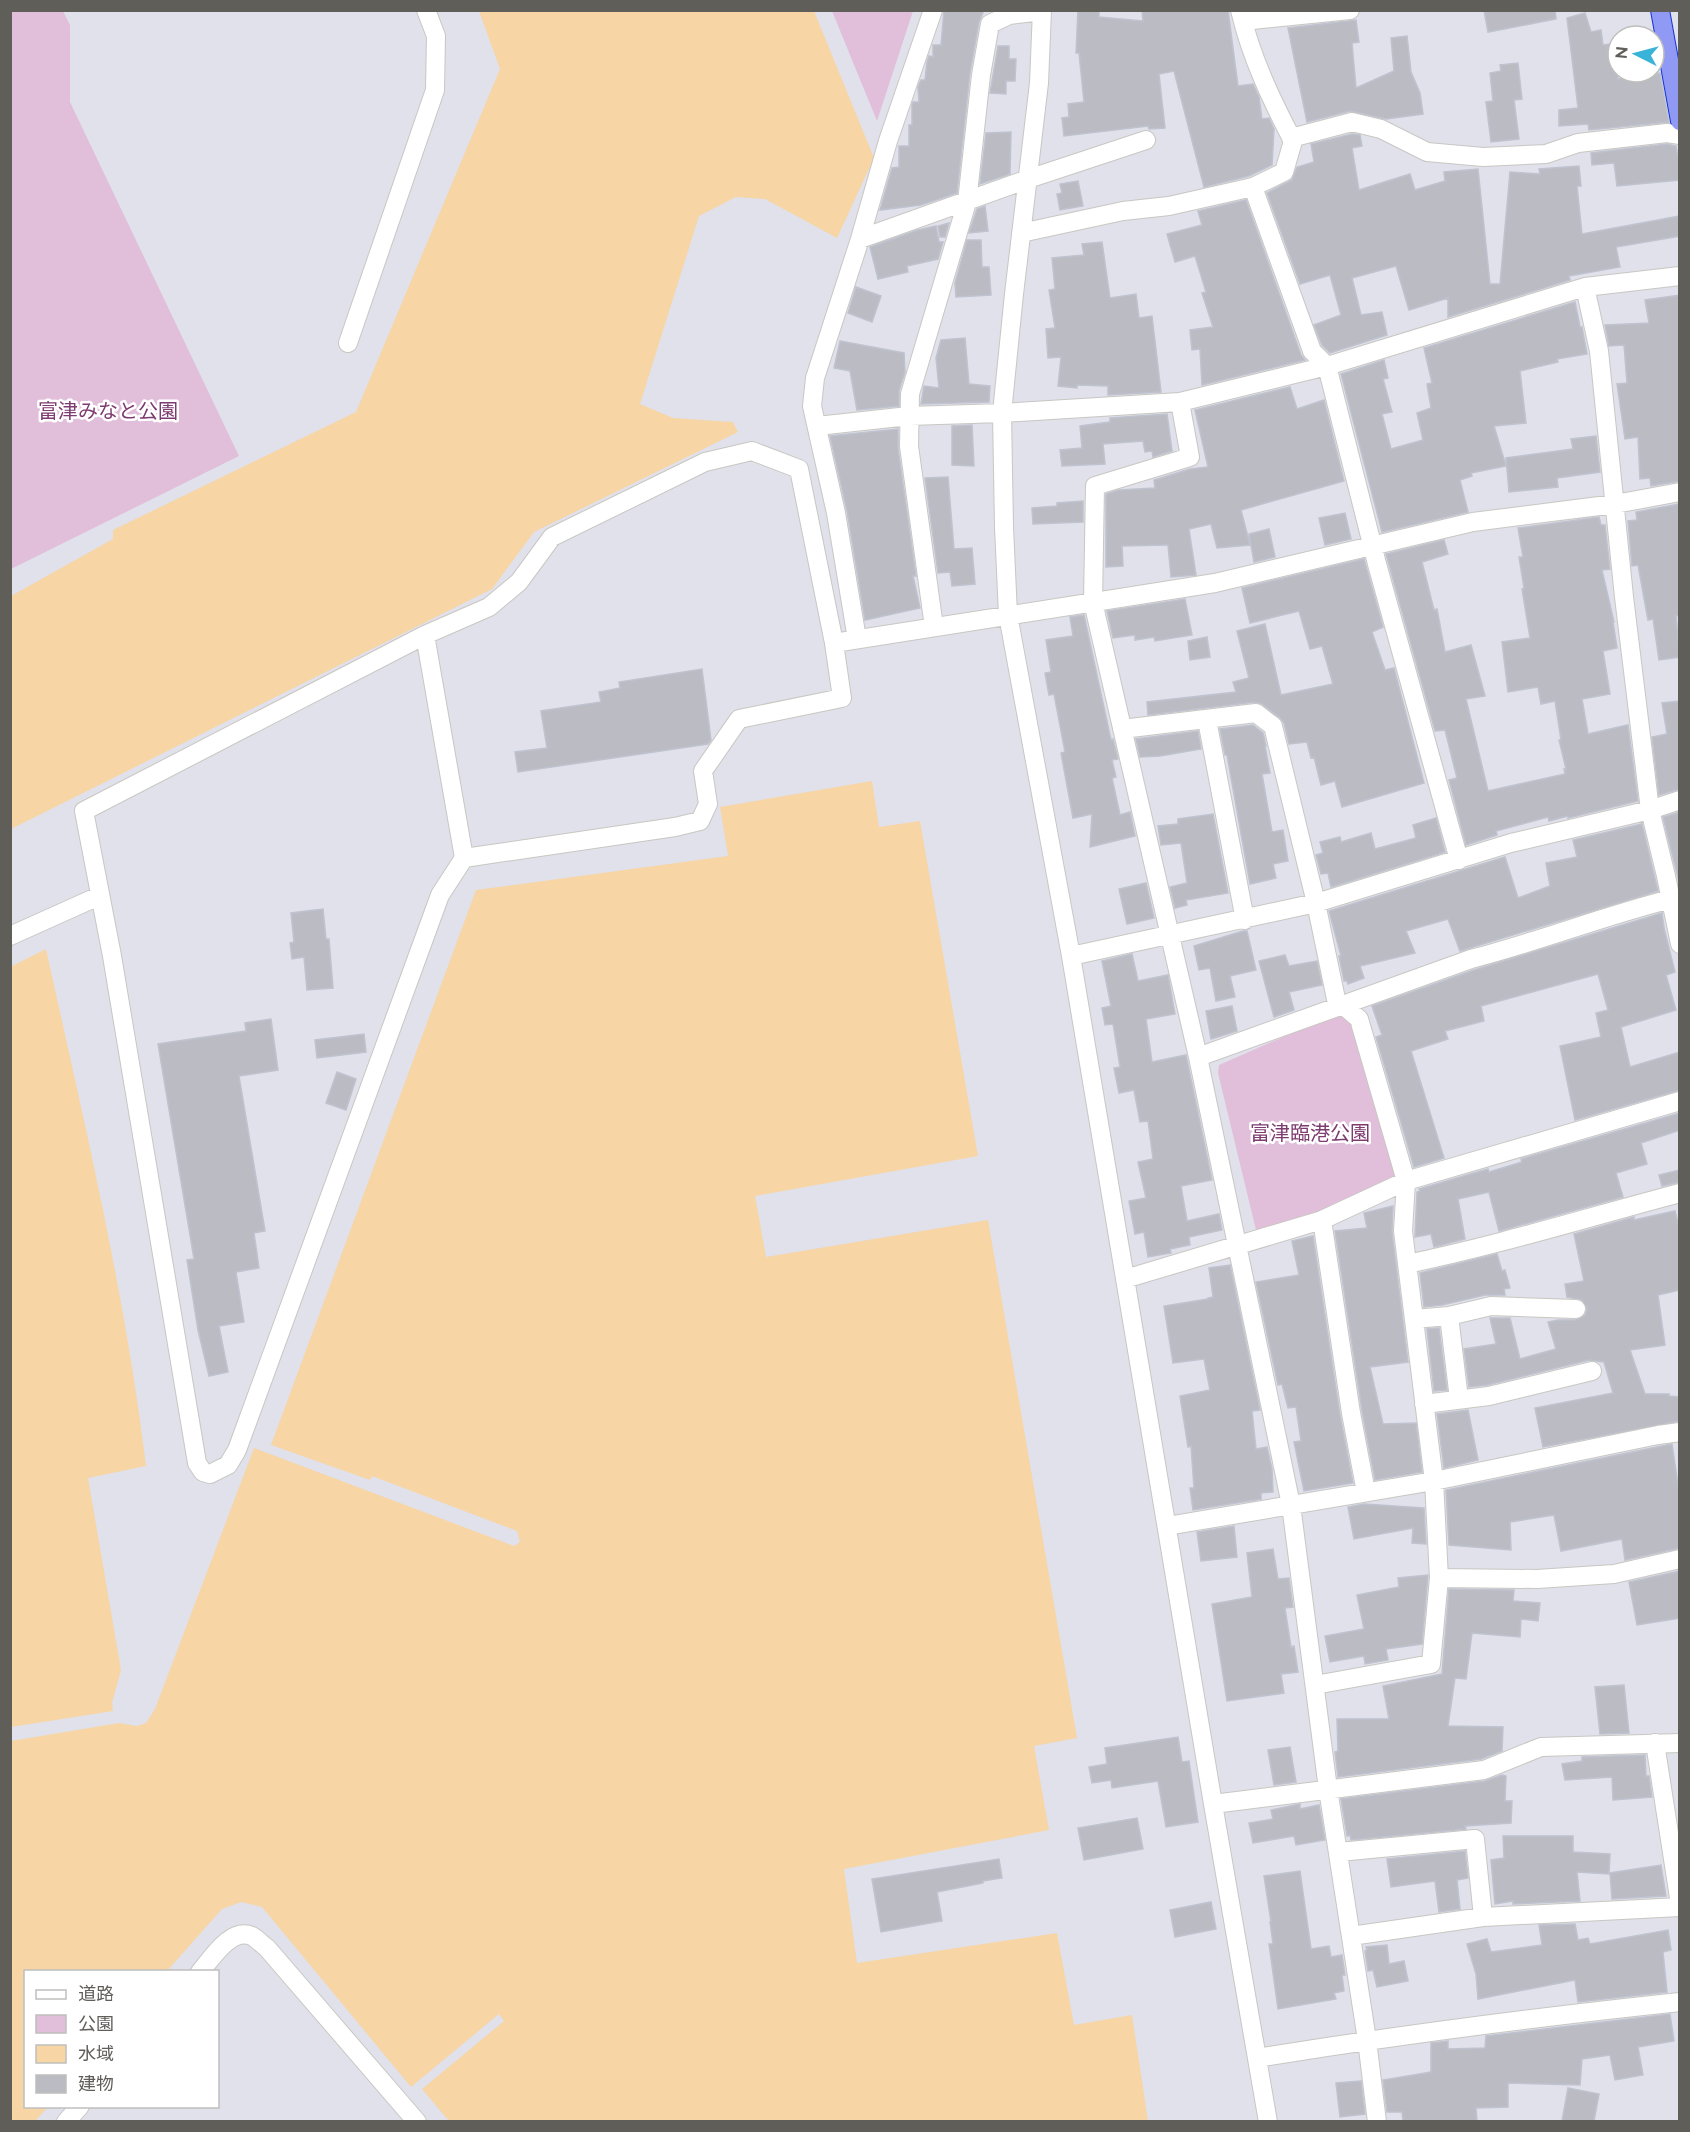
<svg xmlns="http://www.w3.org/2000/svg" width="1690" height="2132" viewBox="0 0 1690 2132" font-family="Raleway,'Noto Sans JP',sans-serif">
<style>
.green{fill:#e1bfdb}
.water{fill:#f7d5a5}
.building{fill:#bbbcc3;stroke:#bfc2cf;stroke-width:1.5}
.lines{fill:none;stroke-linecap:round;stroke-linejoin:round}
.minor-casing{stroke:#c8c7c2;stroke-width:20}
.highway-casing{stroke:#1433d7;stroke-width:20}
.minor{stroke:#fff;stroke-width:18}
.highway{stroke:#9099f3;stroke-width:18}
.labels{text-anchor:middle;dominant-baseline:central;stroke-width:5;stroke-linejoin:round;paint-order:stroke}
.park-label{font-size:20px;fill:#7d3b70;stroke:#fff}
</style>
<rect width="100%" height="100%" fill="#e0e1eb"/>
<!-- green -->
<path class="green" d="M11 10 63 11 70 25V102L239 456 11 569Z
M832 11H913L877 121Z
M1338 1013 1354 1021 1399 1174 1394 1181 1263 1234 1256 1230 1218 1073 1219 1065Z"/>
<!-- water -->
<path class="water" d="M479 11H814L874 158 837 238 765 199 736 197 699 216 640 404 673 418 733 422 738 432 534 532 492 589 11 829V596L113 539V530L356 412 500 69Z
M872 781 879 827 920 821 978 1156 755 1196 766 1257 988 1220 1077 1738 1034 1746 1049 1830 844 1869 857 1963 1057 1933 1074 2025 1132 2015 1148 2121H449L422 2089 504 2021 499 2014 411 2087 262 1907 241 1902 222 1909 167 1971 26 1972V2106L48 2107 35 2121H11V1741L119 1723 137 1726 146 1723 155 1709 254 1448 514 1546 520 1542 517 1531 372 1476 370 1480 271 1445 476 890 728 856 720 807Z
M46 949C84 1121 125 1292 146 1466L88 1478 121 1670 112 1703 113 1711 11 1727 10 967Z"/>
<!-- building -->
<path class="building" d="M944 10H984L979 22 970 73 957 193 921 205 880 210 892 168 899 167V146H909V125H912V105L913 102H919L918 87 921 80H925L927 62 929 56 933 57V45H941Z
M1078 10 1099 11V17L1143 21 1142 10H1228L1238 86 1253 84 1259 97 1262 119 1269 118 1274 129 1272 165 1249 176 1204 187 1174 71 1159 74 1165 128 1149 129 1148 126 1064 136 1062 118 1069 117 1068 104 1084 102 1079 53H1076Z
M1484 10H1555L1556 19 1488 32Z
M1585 13 1591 32 1601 30 1603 45 1618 43V79L1660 73 1669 122 1589 130 1588 124 1559 126V110L1578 108 1567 18Z
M1356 20 1359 42 1352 43 1356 88 1394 71 1391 38 1407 36 1411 72 1420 93 1423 114 1386 119 1350 111 1307 122 1288 28Z
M998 46H1009V59H1016L1015 81H1006V94L990 93Z
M1518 63 1522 99 1514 100 1519 139 1491 142 1486 102 1493 101 1490 73 1501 71 1500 65Z
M1011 132 1010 174 980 184 986 133Z
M1352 134 1360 135 1362 146 1352 148 1359 190 1410 174 1415 190 1445 181 1444 172 1478 169 1490 284H1500L1510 172 1540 174 1539 169 1579 166 1581 186H1577L1582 234 1680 216V236L1616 247 1620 267 1569 276 1570 280 1448 317V298L1409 310 1396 266 1352 278 1361 315 1382 312 1387 335 1330 353 1322 345 1314 325 1341 315 1330 275 1300 284 1267 193 1292 180 1297 167 1314 162 1311 144Z
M1667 144 1676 146 1678 157H1680V180L1617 186 1614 163 1592 165 1591 153Z
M1078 181 1083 206 1060 210 1057 194 1062 193 1060 184Z
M1246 200 1301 355 1305 360 1202 385 1200 349 1192 350 1190 330 1213 327 1202 293 1206 292 1195 256 1175 262 1167 234 1202 225 1198 211Z
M985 206 988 231 969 233 977 209Z
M949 223 945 237H940L938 226Z
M936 226 939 242H943L938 259 907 266 908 272 878 279 870 247 918 230Z
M967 240H981L982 267H989L991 295 956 297 955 283Z
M1102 242 1110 298 1136 294 1139 318 1152 316 1161 392 1108 395V386L1077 385V388L1058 386 1061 357 1048 358 1046 329 1055 328 1049 290 1055 289 1052 258 1084 255 1082 244Z
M856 287 881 296 872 322 848 313Z
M1680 295V481L1651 486 1650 478 1640 479 1638 437 1625 439 1617 384 1627 383 1624 345 1609 346 1605 325 1649 323 1645 300Z
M1575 302 1580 327H1582L1587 354 1557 359 1558 362 1520 371 1526 423 1494 426 1506 466 1471 473 1472 476 1460 480 1468 512 1382 532 1341 374 1384 360 1388 378 1383 379 1392 412 1382 414 1391 449 1423 440 1417 413 1431 408 1427 384 1432 383 1424 348Z
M965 338 969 384 990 386 989 402 921 404 924 386 939 388 936 358 941 340Z
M840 341 904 353 905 372 899 391V406L857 410 850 371 834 368Z
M1290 387 1297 409 1324 400 1344 481 1241 510 1250 545 1217 548 1211 524 1189 529 1196 575 1171 577 1168 545H1166L1122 546 1123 566 1106 567V494L1119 490 1155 488 1154 480 1190 469 1208 467 1195 410Z
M1167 414 1172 451 1153 457 1152 451 1145 452 1143 441 1103 444 1105 464 1062 466 1060 450 1082 448 1080 426 1110 422V418Z
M972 425 974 466 952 465V426Z
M898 429V448L916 576H913L920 608 865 620 847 511 830 436Z
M1596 436 1600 472 1557 478 1558 487 1509 492 1506 458 1573 449 1571 439Z
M948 477 954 549 972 548 975 584 952 586 950 572 938 573 925 478Z
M1083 501V522L1033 524 1032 508 1057 506V503Z
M1680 504V615L1676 616 1680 657 1659 660 1653 619 1648 620 1638 565 1632 566 1628 521 1637 520 1636 512Z
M1345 513 1351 539 1325 545 1319 518Z
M1599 517 1601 525H1605L1610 569 1602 570 1614 622H1613L1617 648 1603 651 1610 694 1582 699 1588 734 1628 725 1638 801 1568 818V816L1549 821 1548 817 1496 831 1497 835 1466 845 1449 780 1457 778 1445 730 1435 731 1386 554 1444 540 1448 554 1422 562 1434 610 1437 609 1445 652 1471 645 1485 696 1466 699 1488 791 1565 774 1564 769H1566L1559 740H1561L1555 701 1541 704 1538 687 1508 692 1502 642 1530 638 1522 589 1524 588 1519 557H1523L1518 528Z
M1269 529 1275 557 1254 562 1249 534Z
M1364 559 1383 627 1372 632 1385 670 1394 668 1424 783 1342 807 1335 781 1321 785 1314 757 1311 758 1307 742 1289 744 1284 723 1280 718 1262 704 1255 702 1148 715 1147 702 1236 692 1233 682 1249 678 1237 631 1265 624 1281 695 1333 684 1322 646 1310 649 1299 611 1250 623 1242 588Z
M1185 599 1192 635 1155 641 1154 637 1135 640V635L1113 638 1107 611Z
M1084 615 1111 740 1113 739 1118 759 1112 760 1116 777 1112 778 1120 815 1130 812 1135 836 1090 847 1092 814 1073 818 1061 753 1065 752 1054 694 1049 695 1045 673 1051 672 1046 640 1073 636 1070 617Z
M1207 637 1210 657 1190 660 1188 641Z
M702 669 711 740 708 744 518 772 515 752 547 748 541 711 601 702 599 692 620 688 619 682Z
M1680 701V789L1659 795 1652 737 1667 734 1662 703Z
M1253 725 1263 733 1266 746H1265L1270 773 1262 774 1272 832 1283 830 1288 861 1273 864 1276 878 1250 884 1227 755H1225L1220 729Z
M1198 731 1201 749 1160 756 1140 757 1136 739Z
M1680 812V886L1663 817Z
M1213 814 1228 893 1186 900 1187 905 1175 908 1170 887 1187 883 1181 843 1161 845 1158 826 1178 824V819Z
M1436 818 1445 852 1331 887 1328 873 1321 874 1316 855 1323 853 1320 842 1340 837 1341 842 1371 833 1375 849 1416 838 1413 825Z
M1642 824 1658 891 1460 951 1448 919 1406 931 1415 953 1360 966 1364 978 1348 984 1347 981H1344L1339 956H1341L1329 911 1505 857 1518 898 1550 886 1546 863 1577 857 1573 840Z
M1146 883 1154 918 1127 924 1119 889Z
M323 909 326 939H329L333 988 307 990 304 957 292 959 290 943 294 942 291 913Z
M1662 913 1664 928 1675 972 1666 975 1676 1010 1621 1027 1630 1067 1680 1052V1090L1575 1120 1560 1046 1601 1037 1596 1013 1608 1010 1598 974 1481 1006 1484 1021 1445 1031 1448 1039 1411 1051 1444 1158 1414 1167 1376 1037 1382 1035 1372 1006 1474 970Z
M1243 931H1247L1256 970 1230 976 1235 997 1216 1001 1210 968 1199 970 1194 946Z
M1132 954 1138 981 1168 975 1175 1014 1146 1019 1152 1062 1186 1055 1212 1180 1181 1186 1187 1221 1219 1214 1222 1230 1189 1237 1190 1245 1170 1249 1171 1253 1148 1257 1144 1232 1135 1234 1129 1201 1146 1198 1138 1162 1153 1159 1148 1121 1140 1122 1134 1090 1119 1093 1114 1068 1120 1067 1113 1024 1105 1025 1102 1008 1111 1006 1102 961Z
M1285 955 1289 966 1317 961 1322 985 1289 992 1294 1010 1274 1017 1259 961Z
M1232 1006 1237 1031 1211 1039 1206 1011Z
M271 1019 278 1070 239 1076 265 1231 254 1233 259 1268 236 1272 244 1322 219 1326 228 1372 209 1376 198 1330 187 1260 194 1259 158 1044 246 1031 245 1023Z
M364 1034 366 1052 317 1058 315 1040Z
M337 1072 356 1079 346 1110 326 1103Z
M1680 1113V1130L1641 1143 1647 1164 1616 1173 1623 1197 1499 1231 1489 1192 1458 1199 1465 1239 1434 1247 1431 1234 1415 1237 1417 1192 1420 1191 1419 1189 1488 1169 1489 1172 1522 1162 1521 1159Z
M1680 1170V1182L1662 1186 1659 1175Z
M1393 1206 1392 1232 1408 1362 1370 1367 1383 1424 1416 1423 1422 1472 1375 1480 1362 1411 1335 1231 1367 1228 1364 1213Z
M1675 1211 1680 1230V1290L1658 1295 1665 1345 1630 1350 1645 1394H1669V1396L1680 1397V1421L1543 1447 1535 1408 1613 1393 1604 1362 1589 1360 1487 1385 1469 1387 1464 1349 1496 1344 1490 1318H1510L1520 1359 1556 1349 1548 1322 1558 1320H1576L1585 1315 1587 1309 1582 1300 1567 1297 1565 1284 1584 1281 1574 1234 1634 1217V1220Z
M1313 1236 1340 1415 1353 1483 1304 1491 1294 1442 1301 1441 1296 1407 1288 1408 1282 1384 1278 1385 1256 1282 1299 1275 1292 1241Z
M1497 1254 1502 1271 1505 1270 1510 1288 1504 1289 1505 1295H1485L1442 1305 1424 1307 1420 1273Z
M1230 1265 1260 1410 1252 1411 1256 1449 1267 1447 1272 1469 1273 1492 1261 1493V1499L1193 1510 1190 1488H1194L1191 1446 1188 1447 1180 1396 1210 1390 1204 1359 1173 1363 1164 1306 1208 1299V1298L1213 1297 1209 1268Z
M1439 1328 1447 1390 1434 1391 1427 1329Z
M1468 1410 1478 1460 1444 1468 1437 1414Z
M1672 1444 1680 1498V1548L1625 1560 1622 1539 1561 1551 1554 1515 1510 1522 1511 1550 1449 1545 1446 1490Z
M1364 1504 1424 1508 1426 1544 1412 1543 1413 1528 1354 1539 1348 1507Z
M1234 1526 1237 1557 1201 1561 1197 1532Z
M1273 1549 1278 1579 1289 1578 1293 1607 1285 1608 1291 1647 1294 1646 1298 1672 1281 1674 1284 1693 1227 1701 1212 1604 1252 1597 1247 1553Z
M1680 1571V1618L1637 1625 1629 1582Z
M1428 1575 1422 1644 1386 1649 1388 1660 1365 1664 1364 1656 1330 1662 1325 1636 1364 1629 1357 1595 1399 1587 1398 1578Z
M1449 1589 1514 1590 1513 1601 1540 1603 1538 1621 1521 1619 1520 1637 1472 1633 1466 1679 1455 1678 1448 1726 1503 1727 1502 1751 1481 1759 1338 1777 1335 1752 1338 1751 1337 1719H1389L1383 1686 1442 1674Z
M1624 1685 1629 1733 1600 1734 1595 1687Z
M1178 1737 1182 1762 1189 1761 1198 1822 1166 1827 1158 1781 1112 1788 1111 1780 1092 1783 1089 1767 1107 1764 1105 1748Z
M1290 1747 1296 1782 1274 1785 1268 1750Z
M1645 1755 1646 1776H1649L1652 1797 1613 1800 1612 1777 1565 1780 1562 1764 1582 1761V1757Z
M1502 1775 1506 1776 1505 1801H1512L1511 1823 1465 1826 1466 1829 1351 1840 1350 1835 1347 1836 1341 1799 1485 1781Z
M1300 1804V1809L1319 1805 1325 1840 1296 1845 1294 1836 1253 1843 1249 1823 1273 1819 1271 1810Z
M1137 1818 1143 1849 1084 1860 1078 1828Z
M1503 1836H1573V1852L1610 1854 1609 1874 1577 1872 1580 1901 1513 1904V1901L1495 1904 1491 1860 1504 1858Z
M1465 1851 1468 1878 1457 1880 1460 1909 1439 1912 1435 1881 1391 1887 1387 1859Z
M999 1859 1002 1878 983 1881V1883L937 1892 942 1921 881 1932 872 1879Z
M1661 1865 1666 1896 1612 1899 1610 1873Z
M1300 1871 1311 1949 1329 1946 1331 1957 1342 1955 1345 1975H1342L1344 1991 1334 1993 1336 1999 1278 2009 1269 1944H1273L1270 1922H1271L1264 1876Z
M1211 1902 1216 1929 1175 1937 1170 1910Z
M1575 1924 1578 1940 1588 1938 1590 1944 1668 1930 1671 1950 1663 1952 1667 1992 1578 2002 1575 1980 1478 1999 1476 1974 1467 1944 1487 1939 1491 1952 1542 1945 1539 1925Z
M1387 1945 1389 1964 1404 1961 1408 1981 1377 1987 1373 1970 1368 1971 1365 1951 1367 1950 1366 1947Z
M1670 2014 1674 2041 1638 2047 1643 2075 1615 2080 1610 2055 1582 2059 1580 2085 1508 2083V2107L1476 2108 1477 2121H1403L1402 2112H1387L1383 2080 1431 2072V2043L1448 2041V2049L1485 2048 1486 2036Z
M1361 2081 1365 2114 1340 2117 1336 2083Z
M1568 2088 1599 2094 1594 2121H1562Z"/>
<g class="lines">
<!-- minor casing -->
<g class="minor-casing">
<path id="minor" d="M1042 10 1039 83 1014 294 1002 413 1004 527 1008 615 1071 956 1213 1804 1268 2122
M1240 10C1251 57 1271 99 1293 141L1284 172 1253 187 1312 351 1327 366 1377 564 1459 860
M1243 21 1350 10
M1291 138 1352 122 1381 129 1427 152 1483 157 1546 154 1578 143 1667 133 1680 135
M1021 233 1123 211 1169 206 1253 187
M860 239 1028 179 1146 140
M1585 287 1599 351 1624 597 1650 810 1666 876 1680 944
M348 343 435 90 436 36 426 10
M1180 402 1190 457 1095 486 1093 602 1198 1057 1291 1505 1328 1789 1367 2040 1377 2122
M817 426 909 416 1002 413 1180 402 1327 366 1585 287 1680 276
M934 627 909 446 910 394 967 202 981 75 990 24 1009 15 1042 11
M425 635 464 858 440 895 237 1450 228 1465 210 1474 203 1472 197 1463 112 956 84 811 425 635 489 607 519 582 552 537 705 462 752 451 799 469 834 643 842 698 739 719 703 771 708 804 700 821 675 827 464 858
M857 639 836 513 812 406 815 378 860 239 888 141 933 10
M834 643 1215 583 1473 522 1615 504 1680 492
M1207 720 1245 920
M1122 729 1256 713 1273 726 1316 903 1336 999 1359 1019 1406 1181 1403 1231 1434 1481 1439 1578 1431 1664 1315 1685
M10 936 99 896
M1071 956 1316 903 1511 843 1650 810 1680 800
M1198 1057 1471 959C1538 942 1603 916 1671 899
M1322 1220 1351 1413 1366 1492
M1407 1264C1499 1245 1589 1217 1680 1193
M1125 1279 1322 1220 1406 1181 1680 1101
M1449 1316 1459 1399
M1414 1319 1449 1316 1491 1306 1576 1309
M1424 1404 1489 1396 1592 1371
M1167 1526 1434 1481 1658 1435 1680 1432
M1439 1578 1537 1579 1614 1574 1680 1559
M1655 1743 1680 1904
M1213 1804 1484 1770 1541 1747 1680 1743
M1339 1852 1475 1839 1483 1917
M1351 1936 1483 1917 1680 1907
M200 1972C212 1958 231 1927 252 1936 257 1939 263 1945 267 1948L417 2122
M1257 2058C1398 2035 1538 2017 1680 2002
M66 2122 80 2106"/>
</g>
<!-- highway casing -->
<g class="highway-casing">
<path id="highway" d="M1660 10 1680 121"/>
</g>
<!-- minor -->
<use href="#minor" class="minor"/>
<!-- highway -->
<use href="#highway" class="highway"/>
</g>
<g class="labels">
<!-- park labels -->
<g class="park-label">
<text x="108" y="411">富津みなと公園</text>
<text x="1310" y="1133">富津臨港公園</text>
</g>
</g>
<!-- border -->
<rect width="1690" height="2132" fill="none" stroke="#605e59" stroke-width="24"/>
<!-- legend -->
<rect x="24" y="1970" width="195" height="138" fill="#ffffff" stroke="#bfbfbd" stroke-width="1.5"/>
<rect x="36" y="1990" width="30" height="9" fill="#ffffff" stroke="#bfbfbd" stroke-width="1.5"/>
<text x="78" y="2000" font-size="18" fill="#605e59">道路</text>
<rect x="36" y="2015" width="30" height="18" fill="#e1bfdb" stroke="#bfbfbd" stroke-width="1.5"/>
<text x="78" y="2030" font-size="18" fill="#605e59">公園</text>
<rect x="36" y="2045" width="30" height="18" fill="#f7d5a5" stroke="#bfbfbd" stroke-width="1.5"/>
<text x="78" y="2060" font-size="18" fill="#605e59">水域</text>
<rect x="36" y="2075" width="30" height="18" fill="#bbbcc3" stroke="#bfbfbd" stroke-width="1.5"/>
<text x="78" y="2090" font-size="18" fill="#605e59">建物</text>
<!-- north arrow -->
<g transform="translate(1636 54) rotate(276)"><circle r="28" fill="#ffffff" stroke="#bfbfbd" stroke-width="1.5"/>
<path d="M0-4.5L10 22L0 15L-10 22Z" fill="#39b3d8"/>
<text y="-9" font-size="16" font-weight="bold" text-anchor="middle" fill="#605e59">N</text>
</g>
</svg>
